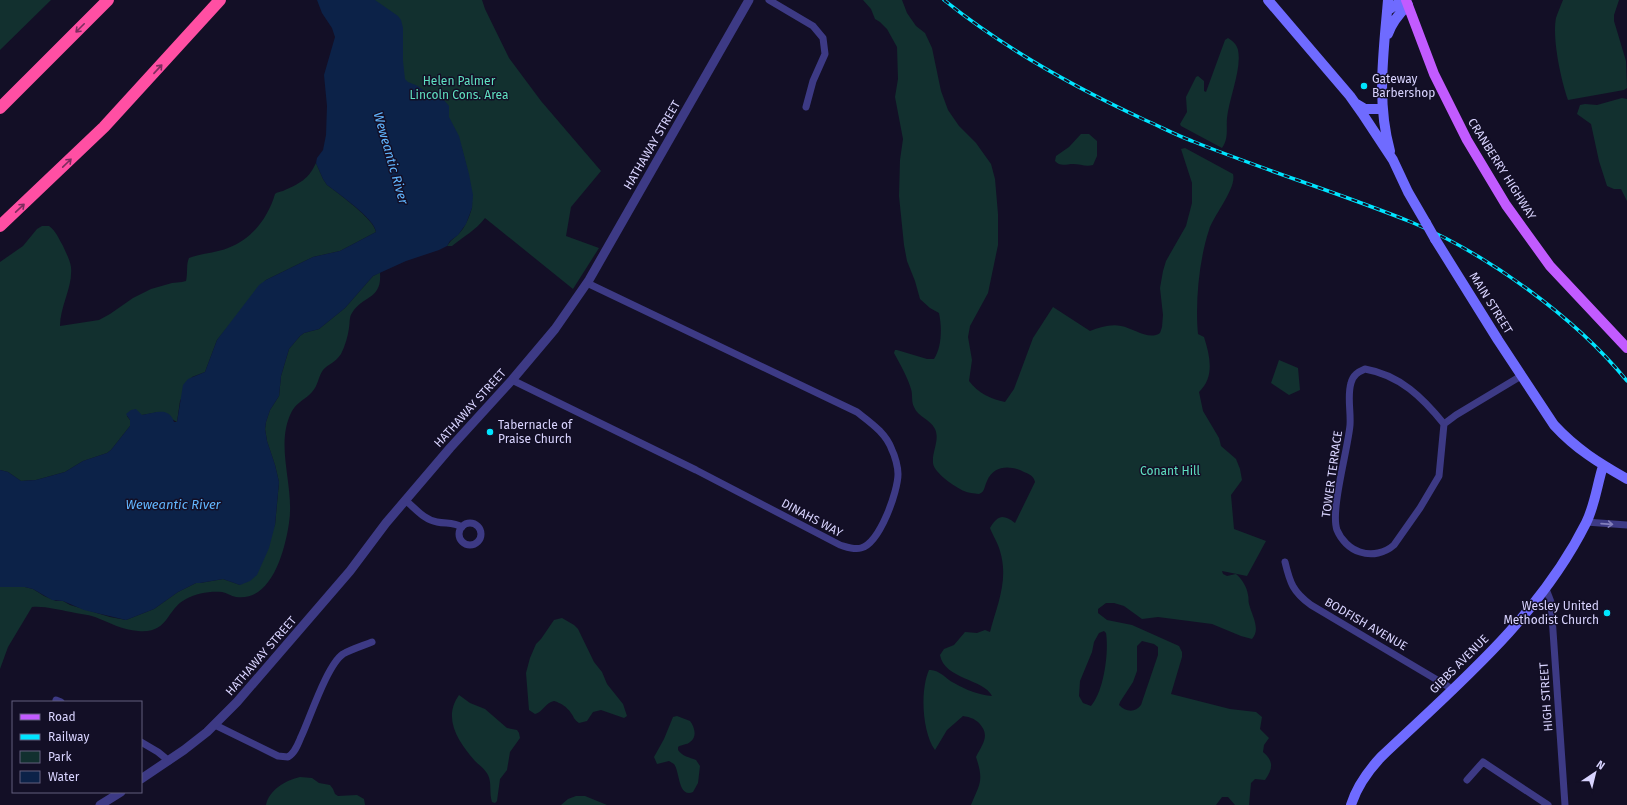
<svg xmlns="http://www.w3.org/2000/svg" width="1627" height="805" viewBox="0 0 1627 805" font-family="'Fira Sans',sans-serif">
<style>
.green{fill:#12302f;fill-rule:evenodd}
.water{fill:#0c2248}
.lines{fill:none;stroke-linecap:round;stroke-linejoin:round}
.minor{stroke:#3d3a85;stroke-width:7}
.tertiary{stroke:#3d3a85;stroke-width:9}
.secondary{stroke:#6f6bff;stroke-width:10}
.primary{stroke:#c25bff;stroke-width:10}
.motorway{stroke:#ff4fa3;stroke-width:12}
.rail-casing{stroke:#00e5ff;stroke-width:3.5}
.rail{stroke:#130f26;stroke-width:2;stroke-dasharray:6;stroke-linecap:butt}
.secondary-bridge{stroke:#6f6bff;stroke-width:10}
.oneway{stroke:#7d2c5e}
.oneway2{stroke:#837fbc}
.poi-dot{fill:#00e5ff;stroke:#130f26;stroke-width:1.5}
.labels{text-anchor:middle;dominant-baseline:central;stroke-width:3;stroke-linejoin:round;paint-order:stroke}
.poi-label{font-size:12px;fill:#d9d4ff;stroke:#130f26;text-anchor:start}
.park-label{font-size:12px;fill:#5fe0c0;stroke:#130f26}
.street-label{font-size:12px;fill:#d9d4ff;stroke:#130f26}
.water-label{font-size:13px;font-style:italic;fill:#62b6ff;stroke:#130f26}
</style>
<rect width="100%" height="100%" fill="#130f26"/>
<!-- green -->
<path class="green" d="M0 0H51L0 50Z
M365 0H482L485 9 509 58 541 101 601 171 571 207 566 236 599 248 573 289 485 218C476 230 463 237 452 246H447C452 238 461 234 465 225 468 220 471 212 472 207 473 190 466 163 461 146L442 159Z
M863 0H902L907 13 916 26 925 33 932 48 941 91 948 110 959 126 976 143 991 164 995 179 998 214V245L988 293 970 326 968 337 972 360 969 381C978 393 991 399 1005 402L1014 389 1033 338 1053 307 1090 331C1100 327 1111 324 1121 326 1133 328 1149 341 1160 333L1162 327 1163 315 1160 288 1163 271 1166 261 1186 226 1192 203V183L1181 149 1185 148 1233 174C1237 188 1213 216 1209 230 1199 260 1195 303 1198 334L1204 337C1210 356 1215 377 1199 392L1203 411 1219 438 1221 446 1236 459 1240 469 1242 480 1231 495 1234 529 1266 541 1247 576 1222 571 1223 574 1227 576 1236 574C1242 579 1247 587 1248 595 1249 598 1248 601 1249 604 1252 616 1261 629 1252 639L1241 636 1212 624 1158 617 1142 619 1124 606 1114 603H1106L1098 609V613L1107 620 1132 625 1179 646 1182 652V657L1171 694 1230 709 1256 712 1262 717 1260 729 1269 738 1264 745 1263 752C1274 761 1273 769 1265 780L1255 779 1251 783 1249 805H1235L1228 797H1222L1216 805H971C980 783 984 781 976 757 983 743 991 735 978 722 973 718 969 717 963 716L947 730 935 750C922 732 920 690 929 670 939 669 946 679 954 683 966 690 979 695 992 696 984 679 944 679 940 655L944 649 954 645 965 632 977 633 985 630 990 632C997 605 1009 580 1000 551 998 543 993 536 990 528 998 515 1003 514 1015 523L1035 482C1034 476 1029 474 1024 472 1010 465 994 465 987 481 984 487 985 492 979 494 974 493 968 493 964 491 955 487 934 473 933 463 932 451 940 440 935 429 930 419 918 417 914 407 911 401 913 395 911 389 908 378 900 364 894 353L895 350H897L927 359H934C942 347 942 327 939 313L930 308 920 299 915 281 907 261 904 245 899 196 900 160 903 139 895 97 898 79 897 47 887 29 880 22 875 19 871 9ZM1104 631 1106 633C1109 652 1104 691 1091 706L1083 703 1079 696 1080 681 1092 652 1094 642 1099 633ZM1142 641 1154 644 1158 647V655L1141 705C1135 713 1126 712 1119 705L1120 702 1133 682 1137 671V646Z
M1563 0H1619L1614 15V21L1626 61 1627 88 1624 90 1568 100C1561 80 1552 39 1556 18 1558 12 1561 5 1563 0Z
M1228 38C1233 41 1237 45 1238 50 1242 69 1229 98 1227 118 1226 129 1229 138 1222 148L1181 126 1180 124 1187 112 1186 97 1196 77 1198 76 1204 81V91L1206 92 1225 40Z
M1622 98 1627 99V201L1621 189H1614L1607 186 1599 161 1591 124 1577 114 1580 105 1585 104 1597 105Z
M1081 134H1089L1097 141V156L1093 165C1086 167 1080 164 1073 164 1066 164 1060 167 1055 161L1056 156 1069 147Z
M316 163 323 179 327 185C339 194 374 219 376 232L340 251 313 257 266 280 217 340 205 372 192 377 180 401 177 422 159 412 142 415H140L137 411 127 416 130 420V426L111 450 107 453 83 461 65 472 36 480 21 481 8 472 0 470V262L23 246 37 229 42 226H49C56 231 59 239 63 246 66 253 70 260 71 267 73 287 60 306 60 326L99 320 110 314 133 298 151 289 172 283 182 282 186 281C188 273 186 264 189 258 202 253 216 253 228 248 252 239 268 218 275 194 277 192 280 192 283 191 300 183 308 180 316 163Z
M379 273H380C382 300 363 295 352 313 349 317 350 323 349 328 348 336 345 346 341 354 335 363 328 364 323 370 318 377 318 386 312 392 306 399 297 402 292 411 274 445 295 486 289 523 285 550 272 602 236 597 231 596 227 593 222 592 210 591 197 593 186 599 166 609 169 634 138 631 123 630 110 623 95 617 87 614 79 614 71 612 58 610 46 606 32 607L8 647 0 669V587H25L33 589 44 596 56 601H63L70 605 110 617 126 620 154 609 178 592 196 583H200L223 579 240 585 275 525 279 482 275 465 267 441 265 429 266 422 270 410 279 396 281 376 289 349 300 336 304 333 319 329 345 308 373 276Z
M1279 360 1298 368 1300 390 1289 395 1271 383Z
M562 618 574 625 578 629 594 662 602 672 607 684 623 704 627 716 624 718 601 710 593 712 587 721 579 723C574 720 574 717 571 713 567 707 561 703 554 701 545 703 543 712 535 714L529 710 526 673 530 658 536 644 541 639 554 620Z
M459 695 470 703 485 709 507 728 517 730 519 733 520 738 510 752 507 770 500 779 497 801 495 803 492 802C489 793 492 783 488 775 485 769 479 765 475 761 459 742 442 719 459 695Z
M677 716 690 721C694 726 698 737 690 742 687 745 682 744 678 747V750C683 757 689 757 696 760L700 766 698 783 693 792C678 798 680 772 674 764L669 761 657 764 654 757 664 739 673 717Z
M300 777 312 778 319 783 330 785 333 789 335 794 338 796 357 795 364 799 365 805H266C269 790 286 780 300 777Z
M576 796H585L607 805H561L568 799Z"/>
<!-- water -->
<path class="water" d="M317 0H375L398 16 401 20 403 28V61L405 79 408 82 418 86 432 97 443 99 449 106V117L459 136 469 174 473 195 472 208 466 224 458 235 450 241 447 246 439 250 406 261 373 276 345 308 319 329 304 333 300 336 289 349 281 376 279 396 270 410 266 422 265 429 267 441 275 465 279 482 275 525 269 548 257 575 250 581 240 585 223 579 200 583H196L178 592 154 609 126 620 84 610 63 601 52 600 33 589 25 587H0V470L8 472 21 481 36 480 65 472 83 461 107 453 111 450 130 426V420L126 414 131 410 136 409 142 415C155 413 169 406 174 422H177L183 385 188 379 205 372 217 340 259 285 266 280 313 257 340 251 376 232C375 219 339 194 327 185L323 179 316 163 317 158 323 150 326 135 327 106 324 75 335 37 332 28 322 13Z"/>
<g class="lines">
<!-- minor -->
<path class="minor" d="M769 0 813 26 823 38 825 54 813 81 806 107
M1365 369C1400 375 1423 398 1444 424L1439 476 1420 508 1394 545C1385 553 1372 556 1360 552 1350 549 1341 540 1337 530 1330 511 1348 449 1350 425 1351 411 1347 396 1351 383 1353 375 1358 372 1365 369Z
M512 380 696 470 840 545C847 547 854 550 861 548 880 543 898 491 898 474 898 467 895 456 892 450 886 433 871 423 857 412L587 283
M1444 424 1456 415 1521 376
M405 500C415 508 424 520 437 522 447 524 453 522 462 527
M1586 522 1627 525
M459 534a11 11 0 1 1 22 0a11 11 0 1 1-22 0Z
M1285 562C1290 583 1293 592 1311 605L1454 690
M1546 589 1551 602 1565 805
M56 700 61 702
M215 725 278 756 288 757C295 753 298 744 301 737 310 718 327 665 343 654 352 649 362 646 372 642
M141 742 158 752 169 761
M1467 780 1483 762 1548 805"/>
<!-- tertiary -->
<path class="tertiary" d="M141 779 184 750 207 732 237 702 350 571 386 523 450 448 512 380 555 329 589 280 749 0
M100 805 121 792"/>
<!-- secondary -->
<path class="secondary" d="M1268 0 1350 96 1362 113 1393 160 1408 192 1426 223
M1388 0C1384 50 1376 101 1390 151
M1387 11 1397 4 1405 0
M1388 34C1392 22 1399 14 1408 5
M1355 103 1365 109H1382
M1435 239 1498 340 1554 425C1576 449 1599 463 1627 479
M1351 805C1357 786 1367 772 1381 757 1456 686 1539 617 1586 523 1595 505 1597 485 1603 466"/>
<!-- primary -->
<path class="primary" d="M1406 0 1434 74 1467 140 1506 205 1550 266 1627 348"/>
<!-- motorway -->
<path class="motorway" d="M0 108 108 0
M0 226 104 127 220 0"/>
<!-- rail casing -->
<g class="rail-casing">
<path id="rail" d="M944 0C1005 49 1074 87 1145 120 1161 127 1176 135 1192 141 1264 170 1339 193 1411 222 1487 254 1575 317 1627 381"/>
</g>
<!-- rail -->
<use href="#rail" class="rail"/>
<!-- secondary-bridge -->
<path class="secondary-bridge" d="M1426 223 1435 239"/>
</g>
<!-- one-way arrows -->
<defs><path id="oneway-shaft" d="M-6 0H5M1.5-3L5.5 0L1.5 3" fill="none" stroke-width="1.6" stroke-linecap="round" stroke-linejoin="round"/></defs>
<g class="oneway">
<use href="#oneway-shaft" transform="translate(80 28) rotate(135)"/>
<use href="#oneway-shaft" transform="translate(158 69) rotate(-47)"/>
<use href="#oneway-shaft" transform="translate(67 163) rotate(-44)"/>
<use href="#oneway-shaft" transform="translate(20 208) rotate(-43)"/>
</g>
<use class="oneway2" href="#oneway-shaft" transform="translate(1607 524) rotate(4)"/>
<!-- markers -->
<g class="poi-dot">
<circle cx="1364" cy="86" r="4"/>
<circle cx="490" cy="432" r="4"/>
<circle cx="1607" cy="613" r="4"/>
</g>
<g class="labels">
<!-- poi labels -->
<g class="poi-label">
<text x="1372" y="79">Gateway<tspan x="1372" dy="14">Barbershop</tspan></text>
<text x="498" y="425">Tabernacle of<tspan x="498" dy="14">Praise Church</tspan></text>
<text x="1599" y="606" text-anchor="end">Wesley United<tspan x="1599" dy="14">Methodist Church</tspan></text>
</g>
<!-- park labels -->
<g class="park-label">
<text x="459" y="81">Helen Palmer<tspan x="459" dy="14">Lincoln Cons. Area</tspan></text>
<text x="1170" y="471">Conant Hill</text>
</g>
<!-- street labels -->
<g class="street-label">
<text transform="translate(652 145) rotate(-60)">HATHAWAY STREET</text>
<text transform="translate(1502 169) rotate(58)">CRANBERRY HIGHWAY</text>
<text transform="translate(1491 303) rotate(58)">MAIN STREET</text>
<text transform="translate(470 408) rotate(-48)">HATHAWAY STREET</text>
<text transform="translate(1332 474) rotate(-82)">TOWER TERRACE</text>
<text transform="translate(812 518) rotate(28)">DINAHS WAY</text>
<text transform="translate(1366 624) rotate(30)">BODFISH AVENUE</text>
<text transform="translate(261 656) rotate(-49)">HATHAWAY STREET</text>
<text transform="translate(1459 664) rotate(-45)">GIBBS AVENUE</text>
<text transform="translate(1546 697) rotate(-94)">HIGH STREET</text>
</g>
<!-- water labels -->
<g class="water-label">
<text transform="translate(391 158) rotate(74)">Weweantic River</text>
<text x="173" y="504">Weweantic River</text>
</g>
</g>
<!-- legend -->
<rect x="12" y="701" width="130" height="92" fill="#130f26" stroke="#625e7d"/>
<rect x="20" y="714" width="20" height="6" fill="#c25bff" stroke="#625e7d"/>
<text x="48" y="721" font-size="12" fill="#d9d4ff">Road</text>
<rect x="20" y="734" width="20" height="6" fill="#00e5ff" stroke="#625e7d"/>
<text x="48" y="741" font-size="12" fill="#d9d4ff">Railway</text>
<rect x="20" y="751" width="20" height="12" fill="#12302f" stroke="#625e7d"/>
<text x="48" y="761" font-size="12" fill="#d9d4ff">Park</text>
<rect x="20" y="771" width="20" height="12" fill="#0c2248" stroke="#625e7d"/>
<text x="48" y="781" font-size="12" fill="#d9d4ff">Water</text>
<!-- north arrow -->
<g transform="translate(1595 773) rotate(35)" stroke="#130f26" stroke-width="3" paint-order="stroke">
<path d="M0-3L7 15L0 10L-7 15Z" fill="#d9d4ff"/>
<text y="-6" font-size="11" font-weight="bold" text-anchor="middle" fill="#d9d4ff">N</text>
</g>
</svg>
